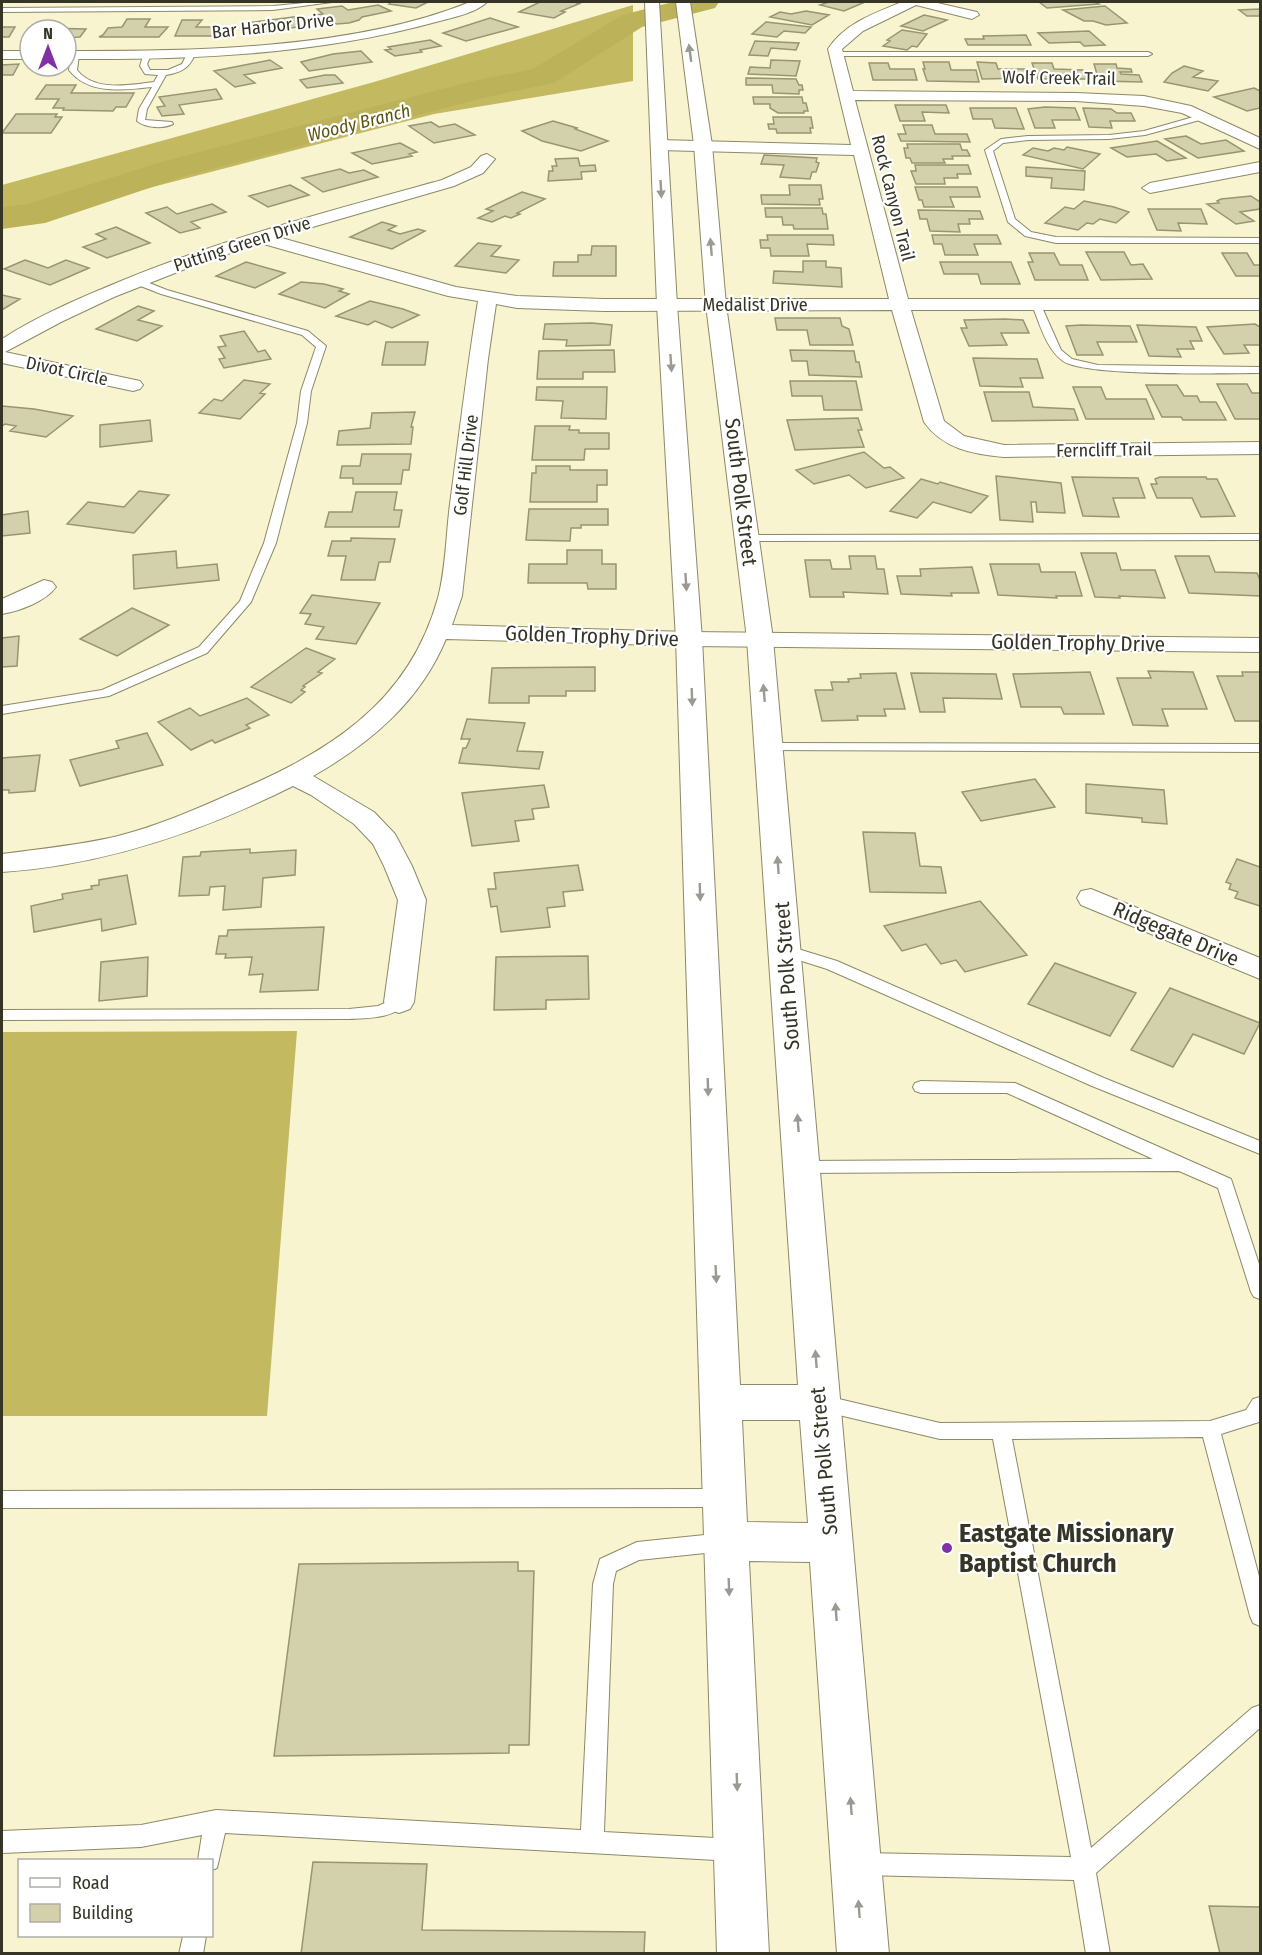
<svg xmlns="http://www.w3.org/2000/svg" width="1262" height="1955" viewBox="0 0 1262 1955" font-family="'Fira Sans Condensed',sans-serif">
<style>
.forest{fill:#c2b961}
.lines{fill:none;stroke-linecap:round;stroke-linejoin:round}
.river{fill:#bcb25a;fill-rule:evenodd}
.building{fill:#d3d0ac;stroke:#989572;stroke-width:1.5}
.lane-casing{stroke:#8c8967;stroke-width:2}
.street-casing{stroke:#8c8967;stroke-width:2}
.secondary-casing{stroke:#8c8967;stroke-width:2}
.lane{fill:#fff;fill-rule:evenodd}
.street{fill:#fff;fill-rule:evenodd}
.secondary{fill:#fff;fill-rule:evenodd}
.oneway{fill:#9a9a92}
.poi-dot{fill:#8032a3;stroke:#fff;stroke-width:2}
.labels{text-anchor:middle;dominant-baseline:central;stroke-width:4.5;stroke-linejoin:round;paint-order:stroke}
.far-street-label{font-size:18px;fill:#353425;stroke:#fff}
.far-water-label{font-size:18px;font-style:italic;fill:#5b5511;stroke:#fff}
.street-label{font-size:21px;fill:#353425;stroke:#fff}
.near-poi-label{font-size:26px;font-weight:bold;fill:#353425;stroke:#fff;text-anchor:start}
</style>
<rect width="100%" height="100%" fill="#f7f4cf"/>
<!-- forest -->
<path class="forest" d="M633 5V81L434 114 2 226V185L374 82Z
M297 1031 267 1416H2V1032Z"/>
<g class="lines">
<!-- river -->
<path class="river" d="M673 2H719L715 8 642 27 554 83 487 97 185 176 45 223 2 229V207L28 204 161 162 473 81 533 69 622 15Z"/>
</g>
<!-- building -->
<path class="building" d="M392 2H428L416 8 389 4Z
M538 2H578L576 3H581L561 11 565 12 554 18 519 12 540 2Z
M829 2H865L844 11 820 5Z
M1039 2H1095L1099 4 1047 8Z
M378 5 391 11 362 17 359 20 349 23 336 24 332 21 323 23 313 15 323 14 317 9 342 6 348 10Z
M1105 6 1127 23 1106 25 1093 21H1084L1063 10Z
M1260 9V16H1247L1239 10Z
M806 11 829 15 812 25 770 17 780 12 791 14Z
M924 15 947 20 923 31 901 26Z
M301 16 311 25 257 33 246 23Z
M490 18 518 27 466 41 443 33Z
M127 19H150L145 27H168L159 37H99L103 35 108 28 122 27Z
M182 20H202L196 27H235L231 36H175Z
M766 22 811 27 805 33 784 31 777 37 752 34Z
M2 27H15L9 37H2Z
M31 27 46 28 86 29 80 37 66 38V30H30V33H26Z
M902 30 927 34 917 47 912 46 907 50 883 46 890 41 887 40Z
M1089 31 1105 45 1084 46 1080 42 1049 43 1038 33Z
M1026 35 1031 45H968L965 39H984L983 36Z
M430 40 441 46 420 50 422 52 395 56 385 50 391 49 388 47Z
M755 41 799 43 796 50 771 48 768 56 749 55Z
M361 51 372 62 309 71 301 62 333 54Z
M270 60 282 68 244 75 255 83 235 87 214 71Z
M771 60 800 61 796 76 748 74 750 67 770 68Z
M923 62H949L951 70H976L979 82 927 81 923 69H925Z
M977 62 996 63 998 69H1026L1030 78 982 79Z
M869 63H888L890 69H914L917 80H873Z
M1032 63H1052L1054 69 1083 70 1087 79H1038Z
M19 64 13 75H2V65Z
M1094 64H1116L1117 68 1131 69 1132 72H1120L1121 74 1139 75 1142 82 1099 81Z
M1184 66 1203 71 1193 77 1218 81 1208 91 1164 82 1172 73Z
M325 75H335L343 83 307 88 300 80Z
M746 78 796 79 799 85H802L803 90H799V94L773 93 772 85H746Z
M46 85H76L71 93H134L126 107H116L113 111 63 110 64 108H53L59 99H36Z
M1254 88 1260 91V108L1247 111 1214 97Z
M216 89 222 99 179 105 184 114 162 116 157 107 165 106 159 97Z
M753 97H802L803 103H806L808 111H804V113H778L770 108V104H754Z
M895 105H946L949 113 922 112 925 121H900Z
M1045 107 1075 108 1080 120H1052L1055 128H1035L1028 109Z
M970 108H1016L1024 129 995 128 992 119H973Z
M1083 108 1111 109 1117 113H1131L1135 121H1110L1112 128 1089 127Z
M16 114H57L55 117H62L51 133H2Z
M773 117H811L813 128H810L811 133H777L776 129H769L768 124H774Z
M553 121 577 128 575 129 608 141 581 151 542 141 522 131Z
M431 122 439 127 455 124 475 135 434 143 409 126Z
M903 125H932L935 134H967L970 142 901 141 898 134H906Z
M1186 136 1201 144 1226 140 1244 151 1198 158 1165 139Z
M1157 141 1186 158 1167 161 1156 154 1127 157 1111 148Z
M400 143 417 152 409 154 412 156 372 164 352 153Z
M907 144H960L962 150H967L970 156H952L953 159H943L945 163H912L910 158H906L904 148H908Z
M1067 147 1100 154 1083 169 1023 155 1033 148 1048 151 1054 148 1064 150Z
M764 155 817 158 816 162 819 163 816 172H812L810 179 780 177 784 165 761 164Z
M578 158 580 166 595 165 596 171 581 172 582 179 548 181 549 171H553L552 166H557L555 159Z
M915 165H968L971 174H957L958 178H944L945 184H916L911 171H916Z
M1026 167 1085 171 1084 190 1051 188 1052 178 1026 176Z
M340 169 349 173 364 170 378 177 323 192 302 178Z
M290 185 309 195 268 207 249 196Z
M789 185H821L823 199H819L820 205 762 204 761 195H790Z
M915 187H977L980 197H950L954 207H924L922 200H919Z
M522 192 545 199 517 213 520 214 511 218 505 216 492 222 478 218 493 211 486 209Z
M1251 196 1260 202V209L1240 212 1254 221 1236 224 1207 204 1219 203 1217 201 1221 199Z
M1084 201 1114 207 1129 212 1116 223 1100 219 1093 224 1087 223 1078 230 1045 223 1065 207 1074 209Z
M212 204 226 212 191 222 200 228 180 233 146 213 167 207 177 214Z
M765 208H822L823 214H826L828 229H794L793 225H783L782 217H766Z
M1148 209H1201L1207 224 1178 223 1181 231 1157 230Z
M918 210 980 211 983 219H969L970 224H958L960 232 930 231 927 219H920Z
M382 222 396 226 388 230 400 234 418 229 425 231 392 249 350 237Z
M116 227 150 243 107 258 83 247 106 239 96 234Z
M767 235H833L834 245 807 244 809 256H771L770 248H761L760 240H768Z
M932 235H997L1001 244H974L978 255H945L942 244H934Z
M478 243 501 246 491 256 519 260 506 273 455 266Z
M592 246H616V276H553L554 262H578V255H591Z
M1086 252H1124L1131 265 1143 264 1152 279 1101 280Z
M1029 253H1054L1060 265H1082L1088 280H1035L1028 262H1033Z
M1222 253H1247L1254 265H1260V276H1236Z
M25 260 48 268 66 260 89 268 50 285 4 269Z
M803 261H826V267L841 268 842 287 773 283 774 271 803 272Z
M246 262 285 273 255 288 216 276Z
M940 262H1011L1020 284H981L978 274H944Z
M301 282 324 284 343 289 339 291 349 294 325 308 279 294Z
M2 295 20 299 2 310Z
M370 301 403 309 419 315 392 328 375 321 368 325 336 316Z
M138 306 154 311 138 320 162 326 137 341 96 329Z
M775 318H840L842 326 849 329 853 345H810L807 330H777Z
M1005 319 1023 320 1029 333H1001L1007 345 969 346 961 328H967L964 320Z
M592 323 612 325 610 345 566 346 567 340 543 339 545 324Z
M1255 324 1260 327V345H1244L1249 353 1224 354 1207 327Z
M1081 325 1130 326 1137 342H1097L1103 355H1077L1066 326Z
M1137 325 1196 327 1202 341H1190L1194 349H1177L1181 357 1149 356Z
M244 331 258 352 265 350 271 359 224 368 219 359 225 358 218 347 226 346 220 336Z
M386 342H428L425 365H382Z
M614 350 615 372H583V379H537L539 351Z
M790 350 854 351 856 362H859L862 377 809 375 807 361H792Z
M973 358 1037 359 1043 378H1020L1023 387 980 386Z
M244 380 270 384 260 393 265 394 240 419 199 413 214 399 222 401Z
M790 381H856L862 410H824L822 396H792Z
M1217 384H1247L1252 393H1260V419H1235Z
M1146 385H1177L1184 396H1197L1200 402H1216L1226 420H1183L1181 417H1162Z
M537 387H607L606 419 561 418 563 401 536 400Z
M1073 387H1101L1106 399H1146L1154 419H1086Z
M984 392H1029L1033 407 1074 409 1078 420 992 421Z
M2 406 34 409 73 416 46 437 10 431 16 426 5 424 2 426Z
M415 412 411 427H413L411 444 337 445 339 431 370 428 372 413Z
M858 418 862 430H858L864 447 795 450 787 420Z
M150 420 152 441 100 447V425Z
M535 426H570L569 430H579V433H609V449H585L584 460H532Z
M864 452 884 468 890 467 904 478 866 488 849 475 814 484 796 470Z
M362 454H411L409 470H403L401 484H353V478H340L342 466H360Z
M536 466H570V470H607V485H597V502H530L532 473H536Z
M996 476 1061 483 1065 513 1037 512 1036 502H1031L1033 522 1000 520Z
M1072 477 1138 478 1145 498H1113L1119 517 1083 516Z
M1160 477H1206L1207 479H1217L1235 516 1201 517 1192 498H1157L1151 484H1157L1155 479Z
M921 479 938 484 940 482 988 496 971 513 933 502 917 518 890 511Z
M139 491 169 495 134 533 67 524 88 502 124 507Z
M356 492H397L394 510H402L399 527H325L329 512H352Z
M529 509H608V525H581V528H571L570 541 526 540Z
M28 511 30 533 2 536V515Z
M351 538 395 539 390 562H379L375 580H341L346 556H328L332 541H351Z
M567 550H602V564H616V589H588L587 583H528L529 564H567Z
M176 551 177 568 217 564 219 580 134 589 133 555Z
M1081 553H1116L1121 570H1155L1165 598 1119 596 1120 598 1095 597Z
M849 556H875L877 569H884L888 594 843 592 844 597H810L805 560H830L832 569H851Z
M1175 556H1209L1215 572 1257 573 1260 580V596L1189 593Z
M990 564H1039L1041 572H1075L1082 596H1056L1057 598 998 595Z
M972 567 979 593H951L952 596 901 594 897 576H921L920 569Z
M312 595 380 603 356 644 316 639 324 627 305 624 311 614 300 613Z
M132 608 169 625 117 656 80 639Z
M19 636 17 666 2 667V638Z
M306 648 335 659 318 672 322 673 303 686 305 687 301 690 305 692 291 703 251 687Z
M595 667V691H566V696H529V703H489L492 668Z
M1148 671 1193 672 1207 709H1162L1168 726 1133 725 1117 678H1151Z
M1090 672 1104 714H1064L1061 707H1021L1013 674Z
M1242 672H1260V721H1235L1217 676H1243Z
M896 673 905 709H884L886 716H857L858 720 822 721 815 690H833L831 682H849L848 679 861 678 860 674Z
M911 673 996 674 1002 699 943 698 945 712H920Z
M247 698 269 715 246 725 250 728 215 743 212 740 191 750 158 722 190 708 200 716Z
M467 719 525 723 517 751 543 752 539 769 459 763 463 748H466L470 739H461Z
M147 733 163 765 80 786 70 760 119 748 116 741Z
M40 755 35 791 9 793V790H2V758Z
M1035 779 1055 807 981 821 962 792Z
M1086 784 1164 790 1167 824 1142 822V818L1086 813Z
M544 785 549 807 532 809 534 819 515 821 519 841 472 846 462 793Z
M863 832 915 833 920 866 941 867 946 893 870 892Z
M250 849V853L296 850 295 875 263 878 261 907 223 910 225 886 210 887 209 895 179 896 183 857 200 856 201 852Z
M1237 859 1260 867V906L1235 898 1238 892 1229 889 1231 884 1226 882Z
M578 865 583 890 563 892 565 906 547 908 550 927 501 932 497 906 491 907 488 889H496L494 873Z
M127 875 136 924 102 931 101 919 34 932 31 906 63 899 62 894 92 889 91 886 99 885V880Z
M980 901 1027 955 965 972 956 960 941 964 926 944 902 951 884 926Z
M324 927 318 990 260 992 263 974 249 975 252 957 225 958 226 954H216L219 936H227L228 930Z
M588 956 589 999 546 1000V1009L494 1010 496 957Z
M148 957 147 996 99 1001 101 962Z
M1055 963 1136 993 1110 1036 1028 1004Z
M1170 988 1260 1023 1244 1054 1193 1034 1173 1067 1131 1050Z
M518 1562V1571H534L529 1745H509V1753L274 1756 299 1564Z
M313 1862 427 1864 422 1930 645 1932 644 1954H301Z
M1209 1906 1260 1907V1954H1220Z"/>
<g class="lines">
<!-- lane casing -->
<g class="lane-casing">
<path id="lane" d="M315 2H332L273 10 2 12V8L273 6Z
M188 52 195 54C190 68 180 73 166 75L147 109 145 120 172 122 173 124C163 129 146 128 137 121L139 109 152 87C124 90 88 95 69 70L71 55 75 53 79 55 77 70C94 92 130 85 154 82L158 75 145 74 140 66 144 53 151 55 147 64 150 70H168L182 64Z
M836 52H1148L1152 54 1148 56H833Z
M1204 114 1208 116 1207 118 1145 135 1109 139 1028 140 1003 143 993 151 1015 219 1031 232 1056 237 1260 238V243H1056L1025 236 1008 222 985 150 1001 139 1028 136 1109 135 1144 131Z
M133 279H139L167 290 308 331 326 346 311 391 307 423 276 543 251 602 207 653 109 696 2 714V706L102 690 199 647 240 601 264 543 297 423 301 391 316 347 302 335 161 294 133 283Z
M1034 303H1040L1061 350 1072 359 1098 365 1260 367V373C1227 373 1085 377 1063 361 1046 349 1040 324 1032 305Z
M1260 534V540L747 541 741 538 747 535Z
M769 743 1260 744V752L764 750 762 747 764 744Z
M785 945 837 961 1104 1078 1260 1141V1154L1092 1086 827 969 780 954 778 950 780 946Z
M399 997 407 1002C395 1019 367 1018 349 1019L2 1020V1010L349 1009 378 1006Z
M921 1081 1015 1083 1231 1179 1260 1267V1299L1254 1297 1251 1292 1218 1188 1179 1171 801 1173 795 1171 793 1167 795 1163 801 1161 1153 1159 1007 1093H921L915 1091 913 1087 915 1083Z
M822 1395 940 1423 1210 1421 1246 1410 1253 1399 1260 1397 1259 1422 1221 1434 1260 1580V1626L1253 1623 1250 1616 1203 1437 1012 1439 1091 1848 1252 1708 1260 1705V1728L1096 1873 1110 1954H1086L1074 1880 862 1875 854 1872 851 1864 854 1856 862 1853 1071 1857 993 1439H940L822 1411 815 1409 813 1403 815 1397Z
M721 1489 728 1492 731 1498 728 1504 721 1507 2 1508V1491Z
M724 1533 731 1536 734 1542 731 1548 724 1551 639 1560 616 1571 613 1584 604 1832 734 1839 742 1842 745 1850 742 1858 734 1861 225 1833 217 1868 212 1870V1860H198L202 1835 141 1847 2 1853V1831L141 1825 216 1810 581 1830 593 1584 600 1559 637 1542Z
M183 1936H206L203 1954H179Z"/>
</g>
<!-- street casing -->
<g class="street-casing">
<path id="street" d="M470 2H487C476 13 451 18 436 22 316 55 190 60 66 59V51C192 51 352 50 470 2Z
M902 2H933L977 12 979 15 972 19 916 5 863 31 842 49 853 91 1076 93 1144 96 1191 106 1260 138V149L1182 113 1144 106 1076 101 855 100 908 299H1260V310H911L944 421 964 436 1004 445 1260 442V454L1004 457C973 454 943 449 924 422L892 310 604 311 517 308 496 304 488 359 462 596 452 625 689 632 1260 638V652L689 646 446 639C420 701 371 743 313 776L374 812 395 834 412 866 426 900 414 1002 410 1009 399 1013 388 1009 384 1002 398 900 384 866 373 844 354 824 311 795 293 786C201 832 104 865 2 872V854C41 849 80 845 118 836 157 826 192 811 228 795 325 754 408 706 438 598 446 568 446 534 450 504 459 436 467 368 478 301L448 296 260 243 198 264 114 297 61 322 5 352 140 381 143 385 140 389 133 391 2 363V339C39 315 80 298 121 281 225 238 333 210 442 180L471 167 481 156 487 154 495 159 483 173 454 186 278 237 456 287 517 296 604 299H889L854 155 659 150 651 145 659 140 851 145 828 49C845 23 875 13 902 2Z
M2 51H30V59H2Z
M1260 162V172L1150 193 1142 188 1150 183Z
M44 580 52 582 56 587C45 602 19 611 2 614V599Z
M1091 889 1260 958V979L1081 905 1077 898 1081 891Z"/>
</g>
<!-- secondary casing -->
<g class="secondary-casing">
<path id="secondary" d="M645 2H659L677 305 702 639 740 1385H798L747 639 706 305 694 145 676 2H690L712 145 726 305 773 639 889 1954H837L810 1562 749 1561 769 1954H717L676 639 657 305ZM742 1420H800L808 1523 747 1522Z"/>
</g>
<!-- lane -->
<use href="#lane" class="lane"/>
<!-- street -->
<use href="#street" class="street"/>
<!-- secondary -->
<use href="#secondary" class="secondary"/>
</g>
<!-- one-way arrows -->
<defs><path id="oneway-solid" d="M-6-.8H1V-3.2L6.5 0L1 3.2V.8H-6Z" transform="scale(1.5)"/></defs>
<g class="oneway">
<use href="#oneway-solid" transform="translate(690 53) rotate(-98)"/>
<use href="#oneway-solid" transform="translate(661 189) rotate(87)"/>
<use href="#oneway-solid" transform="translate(711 247) rotate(-95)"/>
<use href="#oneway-solid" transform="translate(671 363) rotate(86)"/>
<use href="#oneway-solid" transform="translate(686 582) rotate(86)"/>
<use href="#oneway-solid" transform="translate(764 693) rotate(-95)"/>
<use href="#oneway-solid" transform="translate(692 697) rotate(88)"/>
<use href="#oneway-solid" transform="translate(778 865) rotate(-94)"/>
<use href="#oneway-solid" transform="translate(700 892) rotate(88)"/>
<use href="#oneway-solid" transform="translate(708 1087) rotate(88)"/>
<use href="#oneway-solid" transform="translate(798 1123) rotate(-94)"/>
<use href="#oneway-solid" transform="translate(716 1274) rotate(87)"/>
<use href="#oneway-solid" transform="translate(816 1359) rotate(-94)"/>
<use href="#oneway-solid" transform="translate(729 1587) rotate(88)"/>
<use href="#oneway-solid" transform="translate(836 1612) rotate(-94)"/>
<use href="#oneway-solid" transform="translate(737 1782) rotate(88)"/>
<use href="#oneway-solid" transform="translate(851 1806) rotate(-94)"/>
<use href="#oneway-solid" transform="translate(859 1909) rotate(-94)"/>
</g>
<!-- markers -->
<circle class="poi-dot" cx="947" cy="1548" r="6"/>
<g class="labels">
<!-- far-street labels -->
<g class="far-street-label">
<text transform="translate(273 26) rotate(-6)">Bar Harbor Drive</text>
<text transform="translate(1059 78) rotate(1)">Wolf Creek Trail</text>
<text transform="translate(893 198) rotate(76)">Rock Canyon Trail</text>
<text transform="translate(242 244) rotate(-18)">Putting Green Drive</text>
<text x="755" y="305">Medalist Drive</text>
<text transform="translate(67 371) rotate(12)">Divot Circle</text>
<text transform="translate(1104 450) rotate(-1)">Ferncliff Trail</text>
<text transform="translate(466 465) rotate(-83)">Golf Hill Drive</text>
</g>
<!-- far-water labels -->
<g class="far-water-label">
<text transform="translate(359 123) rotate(-14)">Woody Branch</text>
</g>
<!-- street labels -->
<g class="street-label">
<text transform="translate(741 492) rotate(83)">South Polk Street</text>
<text transform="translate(592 636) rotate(2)">Golden Trophy Drive</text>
<text transform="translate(1078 643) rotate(1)">Golden Trophy Drive</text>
<text transform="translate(1176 934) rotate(23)">Ridgegate Drive</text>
<text transform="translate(787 976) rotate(-94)">South Polk Street</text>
<text transform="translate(824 1461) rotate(-95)">South Polk Street</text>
</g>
<!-- near-poi labels -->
<g class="near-poi-label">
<text x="959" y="1533">Eastgate Missionary<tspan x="959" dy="30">Baptist Church</tspan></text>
</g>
</g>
<!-- border -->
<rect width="1262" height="1955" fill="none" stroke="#353425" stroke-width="6"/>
<!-- legend -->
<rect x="18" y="1859" width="195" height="78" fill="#ffffff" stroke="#aeaea8" stroke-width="1.5"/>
<rect x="30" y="1878" width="30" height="9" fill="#ffffff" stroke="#aeaea8" stroke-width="1.5"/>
<text x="72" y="1889" font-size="18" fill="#353425">Road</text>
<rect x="30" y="1904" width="30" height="18" fill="#d3d0ac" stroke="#aeaea8" stroke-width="1.5"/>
<text x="72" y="1919" font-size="18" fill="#353425">Building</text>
<!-- north arrow -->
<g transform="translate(48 48)"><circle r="28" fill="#ffffff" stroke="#aeaea8" stroke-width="1.5"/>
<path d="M0-4.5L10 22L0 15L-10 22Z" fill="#8032a3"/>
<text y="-9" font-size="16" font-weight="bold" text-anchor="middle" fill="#353425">N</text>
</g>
</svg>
